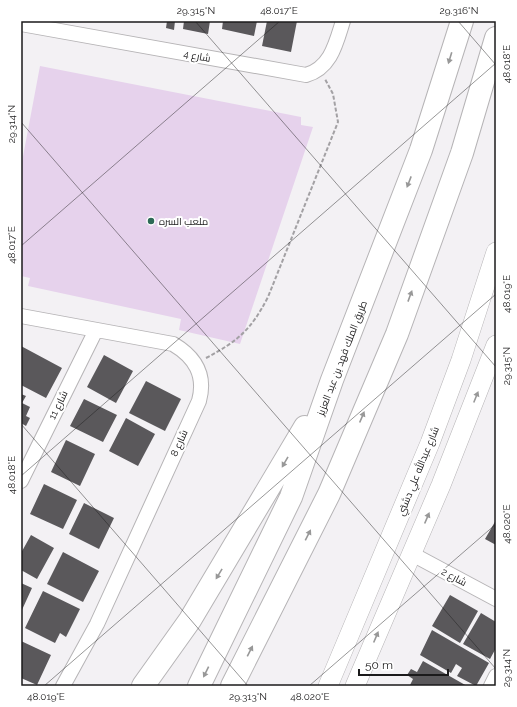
<svg xmlns="http://www.w3.org/2000/svg" width="517" height="707" viewBox="0 0 517 707" font-family="Raleway,Cairo,sans-serif">
<style>
.green{fill:#e6d2ec}
.building{fill:#5a585b}
.lines{fill:none;stroke-linecap:round;stroke-linejoin:round}
.minor-casing{stroke:#b6b4b6;stroke-width:16}
.secondary-casing{stroke:#b6b4b6;stroke-width:20}
.motorway-casing{stroke:#b6b4b6;stroke-width:24}
.path{stroke:#a3a1a4;stroke-width:2;stroke-dasharray:4 2;stroke-linecap:butt}
.minor{stroke:#fff;stroke-width:14}
.secondary{stroke:#fff;stroke-width:19}
.motorway{stroke:#fff;stroke-width:22}
.oneway{fill:#989898}
.ticks{fill:none;stroke:#1b1a1b;stroke-width:1;stroke-opacity:0.45}
.poi-dot{fill:#2d6a56;stroke:#fff;stroke-width:1.5}
.labels{text-anchor:middle;dominant-baseline:central;stroke-width:4;stroke-linejoin:round;paint-order:stroke}
.street-label{font-size:10px;fill:#1b1a1b;stroke:#fff}
.poi-label{font-size:10px;fill:#1b1a1b;stroke:#fff;text-anchor:start}
.neatline{fill:none;stroke:#1b1a1b;stroke-width:1.5}
.ticks-label{font-size:10px;text-anchor:middle;fill:#1b1a1b}
</style>
<rect width="100%" height="100%" fill="#f3f1f4"/>
<!-- green -->
<path class="green" d="M40 66 301 117V125L313 127 240 344 179 330 181 319 28 286 30 278 21 276V167Z"/>
<!-- building -->
<path class="building" d="M167 21H175L174 30 166 28Z
M184 21H210L208 34 183 29Z
M223 21H257L254 36 222 29Z
M267 21H297L291 52 262 46Z
M21 346 62 368 46 398 21 385Z
M104 355 133 371 116 403 87 387Z
M146 381 181 399 165 431 129 413Z
M21 394 26 396 22 403 30 407 26 416 30 418 26 426 21 423Z
M84 399 117 415 103 442 70 426Z
M126 418 155 434 138 466 109 451Z
M66 440 95 454 80 486 51 472Z
M44 484 77 500 63 529 30 514Z
M84 503 114 518 99 549 69 534Z
M496 520V545L485 539Z
M31 535 54 548 37 579 21 570V553Z
M63 552 99 571 83 602 47 584Z
M21 583 32 588 21 612Z
M43 591 80 609 66 637 60 633 55 643 25 628Z
M450 595 478 611 460 643 432 626Z
M481 613 496 622V648L490 659 463 644Z
M432 630 489 663 476 686 457 676 462 668 456 664 451 673 420 655Z
M21 641 51 655 37 685 21 678Z
M423 661 467 686H411L410 685 413 679 407 675 411 669 417 672Z"/>
<g class="lines">
<!-- minor casing -->
<g class="minor-casing">
<path id="minor" d="M21 24 306 75C331 68 336 43 343 21
M21 316 173 344C195 357 206 375 199 401L97 624 63 686
M21 481 96 330
M412 554 496 599
M491 686 496 676"/>
</g>
<!-- secondary casing -->
<g class="secondary-casing">
<path id="secondary" d="M328 686 430 443 461 360 496 252
M355 686 441 485 496 345"/>
</g>
<!-- motorway casing -->
<g class="motorway-casing">
<path id="motorway" d="M143 686 190 620 305 427
M199 686 291 497 332 380 421 150 462 21
M232 686 329 494 397 334 462 153 496 38"/>
</g>
<!-- path -->
<path class="path" d="M206 358C238 341 251 330 268 297L338 122 333 94 325 79"/>
<!-- minor -->
<use href="#minor" class="minor"/>
<!-- secondary -->
<use href="#secondary" class="secondary"/>
<!-- motorway -->
<use href="#motorway" class="motorway"/>
</g>
<!-- one-way arrows -->
<defs><path id="oneway-solid" d="M-6-.8H1V-3.2L6.5 0L1 3.2V.8H-6Z"/></defs>
<g class="oneway">
<use href="#oneway-solid" transform="translate(450 58) rotate(107)"/>
<use href="#oneway-solid" transform="translate(409 182) rotate(111)"/>
<use href="#oneway-solid" transform="translate(410 296) rotate(-70)"/>
<use href="#oneway-solid" transform="translate(476 397) rotate(-68)"/>
<use href="#oneway-solid" transform="translate(362 417) rotate(-67)"/>
<use href="#oneway-solid" transform="translate(285 462) rotate(120)"/>
<use href="#oneway-solid" transform="translate(427 518) rotate(-67)"/>
<use href="#oneway-solid" transform="translate(308 535) rotate(-63)"/>
<use href="#oneway-solid" transform="translate(219 574) rotate(121)"/>
<use href="#oneway-solid" transform="translate(376 637) rotate(-67)"/>
<use href="#oneway-solid" transform="translate(250 651) rotate(-63)"/>
<use href="#oneway-solid" transform="translate(206 672) rotate(116)"/>
</g>
<!-- ticks -->
<path class="ticks" d="M195 21 496 367M458 21 496 65M21 122 496 669M21 246 280 21M21 424 248 686M21 476 496 63M44 686 496 294M309 686 496 524"/>
<!-- markers -->
<circle class="poi-dot" cx="151" cy="221" r="4"/>
<g class="labels">
<!-- street labels -->
<g class="street-label">
<text transform="translate(197 56) rotate(10)">شارع 4</text>
<text transform="translate(342 358) rotate(-69)">طريق الملك فهد بن عبد العزيز</text>
<text transform="translate(58 405) rotate(-64)">شارع 11</text>
<text transform="translate(179 443) rotate(-66)">شارع 8</text>
<text transform="translate(418 471) rotate(-68)">شارع عبدالله علي دشتي</text>
<text transform="translate(454 577) rotate(28)">شارع 2</text>
</g>
<!-- poi labels -->
<g class="poi-label">
<text x="159" y="221">ملعب السره</text>
</g>
</g>
<!-- border -->
<rect width="517" height="707" fill="none" stroke="#ffffff" stroke-width="44"/>
<!-- scale -->
<path d="M359 669v6h89v-6" fill="none" stroke="#1b1a1b" stroke-width="2"/>
<text x="365" y="669" font-size="12" fill="#1b1a1b" stroke="#ffffff" stroke-width="3" paint-order="stroke">50 m</text>
<rect x="22" y="22" width="473" height="663" class="neatline"/>
<g class="ticks-label">
<text x="196" y="14">29.315°N</text>
<text x="279" y="14">48.017°E</text>
<text x="459" y="14">29.316°N</text>
<text transform="translate(506 64) rotate(-90)" y="4">48.018°E</text>
<text transform="translate(11 124) rotate(-90)" y="4">29.314°N</text>
<text transform="translate(11 245) rotate(-90)" y="4">48.017°E</text>
<text transform="translate(506 294) rotate(-90)" y="4">48.019°E</text>
<text transform="translate(506 366) rotate(-90)" y="4">29.315°N</text>
<text transform="translate(11 475) rotate(-90)" y="4">48.018°E</text>
<text transform="translate(506 524) rotate(-90)" y="4">48.020°E</text>
<text transform="translate(506 668) rotate(-90)" y="4">29.314°N</text>
<text x="46" y="700">48.019°E</text>
<text x="248" y="700">29.313°N</text>
<text x="310" y="700">48.020°E</text>
</g>
</svg>
